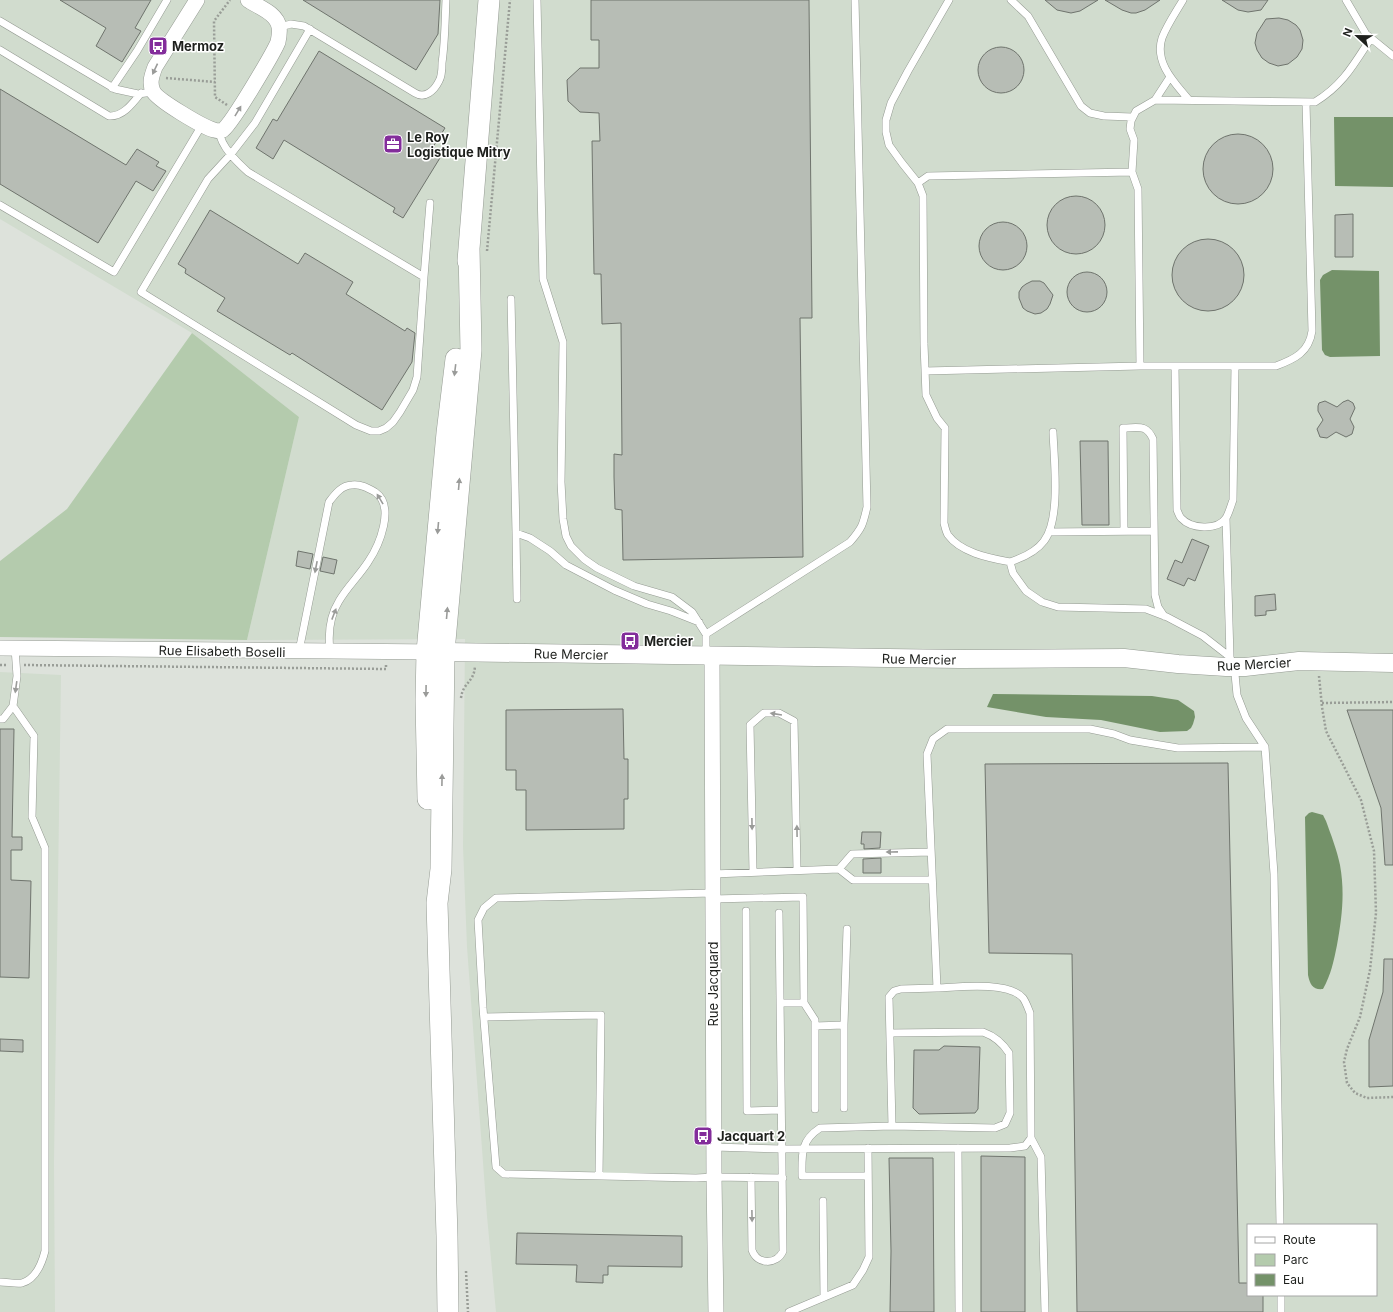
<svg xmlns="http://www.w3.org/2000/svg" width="1393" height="1312" viewBox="0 0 1393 1312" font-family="Inter,sans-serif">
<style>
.built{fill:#d1dcce;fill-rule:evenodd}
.green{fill:#b4cbad}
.water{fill:#749269}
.building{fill:#b7bdb5;stroke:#6f746d}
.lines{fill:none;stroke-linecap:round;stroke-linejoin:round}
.service-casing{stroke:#949a92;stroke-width:8}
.minor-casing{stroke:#949a92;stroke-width:16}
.tertiary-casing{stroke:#949a92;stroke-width:19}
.secondary-casing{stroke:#949a92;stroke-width:22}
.path{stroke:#999d97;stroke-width:2.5;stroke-dasharray:2 2;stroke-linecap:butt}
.service{stroke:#fff;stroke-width:7}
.minor{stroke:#fff;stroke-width:15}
.tertiary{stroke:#fff;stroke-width:18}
.secondary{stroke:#fff;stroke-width:21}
.oneway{fill:#9a9b99}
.labels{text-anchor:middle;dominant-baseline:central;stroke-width:3;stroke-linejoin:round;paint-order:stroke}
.poi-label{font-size:13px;font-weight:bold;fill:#1e201d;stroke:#fff;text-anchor:start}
.street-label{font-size:13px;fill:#1e201d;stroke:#fff}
</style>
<rect width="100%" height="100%" fill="#dde2db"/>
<!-- built -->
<path class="built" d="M0 0H1393V1312H496L487 1216 467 947 463 846 465 639 247 640 299 417 192 333 0 219ZM1248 1225H1376V1295H1248Z
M0 672 61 675 54 1162 55 1312H0Z"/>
<!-- green -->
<path class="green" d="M192 333 299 417 247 640 0 637V561L67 509Z"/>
<!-- water -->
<path class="water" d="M1334 117H1393V187L1335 186Z
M1332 270 1379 271 1380 356 1330 357 1325 355 1322 350 1320 280 1323 275Z
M993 694 1152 696 1178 700 1194 711 1195 717 1193 724 1191 728 1187 731 1160 732 1101 720 1046 717 987 707Z
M1312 812 1323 815 1326 821C1331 835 1337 850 1340 865 1345 893 1342 917 1337 945 1334 960 1331 975 1323 989 1313 990 1310 985 1308 975L1305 817 1309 813Z"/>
<!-- building -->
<path class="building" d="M60 0H151L135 28 141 31 122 62 96 46 106 28Z
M303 0H440L438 34 416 70Z
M591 0H809L812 318H800L803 557 623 560 622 510 615 509 614 477V454L622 455 621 323 602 324 601 274H594L592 141H600L599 113 580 112 568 101 567 80 580 68H599V40H591Z
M1045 0H1098L1080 11 1071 13 1057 10Z
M1105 0H1160L1145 10 1136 13H1131L1122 10Z
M1222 0H1268L1261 10 1248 12 1238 10Z
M1279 18 1288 20 1296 25 1300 30 1303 40 1302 49 1297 57 1288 64 1278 66 1269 63 1262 58 1257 50 1255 43 1257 33 1266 19Z
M978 70a23 23 0 1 1 46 0a23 23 0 1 1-46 0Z
M319 51 445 128 433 147 443 153 403 218 393 212 395 208 284 140 273 159 256 148 273 119 277 121Z
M0 89 126 165 137 149 159 162 156 166 166 171 153 191 136 181 98 243 0 184Z
M1203 169a35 35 0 1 1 70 0a35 35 0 1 1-70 0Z
M1047 225a29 29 0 1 1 58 0a29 29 0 1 1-58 0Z
M210 210 298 264 305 253 353 282 346 294 405 331 407 328 415 333 412 362 382 410 292 353 290 355 217 311 225 298 185 273 186 269 178 264Z
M1353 214V257H1335V215Z
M979 246a24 24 0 1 1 48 0a24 24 0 1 1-48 0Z
M1172 275a36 36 0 1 1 72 0a36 36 0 1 1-72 0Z
M1067 292a20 20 0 1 1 40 0a20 20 0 1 1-40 0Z
M1032 281H1040L1044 283 1053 295 1050 304 1047 309 1041 313 1035 314 1027 311 1023 308 1019 298V292L1022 287 1026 284Z
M1348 400 1353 403 1355 408 1350 419 1354 427 1352 434 1346 437 1336 432 1327 438 1320 437 1317 429 1323 420 1318 411V406L1319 403 1325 401 1337 407 1343 402Z
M1080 441H1108L1109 525H1082Z
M1192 539 1209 546 1195 581 1188 578 1184 586 1167 579 1175 560 1182 563Z
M298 551 313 554 310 569 296 566Z
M323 557 337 560 334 574 320 571Z
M1275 594 1276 610 1266 611V615L1255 616V596Z
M623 709 624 759H628V799H624V829L526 830V790H516V770H506V710Z
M1347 710H1393V865H1385L1381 808Z
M0 729H14L12 837H22V850H11V880L31 881 29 978 0 977Z
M1228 763 1239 1283H1248V1295H1263V1312H1077L1072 954 989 953 985 764Z
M862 832H881L880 848 864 849V844H861Z
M881 858V873H863V859Z
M1384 959H1393V1086L1369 1087V1040L1383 992Z
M0 1039 23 1040V1052L0 1051Z
M944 1046 980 1047 978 1109 975 1113 919 1114 913 1108 914 1050H939Z
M981 1156 1025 1157V1312H981Z
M889 1158H933L934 1312H890L891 1251Z
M517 1233 682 1236V1267L608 1266V1275H603V1283L576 1282 577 1265 516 1264Z"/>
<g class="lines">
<!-- service casing -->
<g class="service-casing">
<path id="service" d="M537 0 543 279 563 342 561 482 563 519 566 536 571 546 584 559 597 568 634 586 672 597 692 612 706 634V656
M949 0 908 71 891 103 886 120V132L889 145 902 163 918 183 923 196 924 344 926 395 937 418 945 428 944 523C945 527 946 532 948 535 961 553 990 558 1010 562
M1011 0 1028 16 1081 106 1090 113 1104 116 1132 117
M1183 0C1176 12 1167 25 1162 38 1154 63 1175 83 1189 100
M1346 0 1366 34 1393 56
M0 21 115 89 138 94 153 92
M280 27 291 24 304 26 415 93C425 99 434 91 439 81 442 76 442 69 442 63 445 42 445 21 446 0
M310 29 255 123 231 154 208 179 141 292 356 425 371 431H379L386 428 393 422 400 412 413 390 417 377 424 277
M0 50 109 116C123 117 133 103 141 93
M112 88 137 51 167 0
M1155 100 1170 77
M219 131C221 147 237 162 248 172L424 277 430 203
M918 183 928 176 1132 172
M0 205 114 272 202 125
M511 299 516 533 530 538 550 551 566 565 614 590 647 604 671 611 699 622
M1140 366H1276C1295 359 1309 352 1312 331L1306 102
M1175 366 1177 510C1178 512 1179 516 1181 518 1191 529 1217 531 1226 518 1229 513 1231 505 1233 500L1235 366
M925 371 1140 366 1138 189 1132 172 1134 140 1130 129 1131 121 1136 111 1155 100 1315 102C1343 85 1354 64 1371 38
M1053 432C1054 460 1061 519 1044 541 1036 552 1022 558 1010 562L1013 573 1026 591 1042 602 1058 607 1146 609 1167 617 1203 636 1230 657 1235 674 1237 695 1246 718 1265 747 1274 874 1280 1225
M1226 518 1230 657
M1124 531 1123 428C1139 428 1146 424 1153 439L1155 595 1158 607 1164 616
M1049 532 1154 531
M516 533 517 599
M706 634 850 542C862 528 863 525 867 507L855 0
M299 651 329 502C335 494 342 485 352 485 361 484 368 488 375 492 396 506 379 546 368 562 359 576 347 587 339 601 329 617 328 634 330 651
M0 719H3L13 706 17 676 15 648
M839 869 852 854 931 852
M753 871 750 725 764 713H779L794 721 797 870
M713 874 839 869 853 880H932
M713 893 496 898 484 908 478 920 483 1008 496 1167 504 1174 696 1178 714 1177 783 1178
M713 899 803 897 804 1003 815 1020V1109
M746 911 747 1111 781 1110
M780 1003H804
M484 1017 601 1015 599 1176
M844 1025 847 929
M815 1026 844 1025V1108
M890 1033 983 1032C994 1036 1002 1042 1009 1053L1010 1113 1005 1124 995 1128 892 1126
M1031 1138 1041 1157 1045 1312
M714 1147 782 1149 1010 1148 1025 1146 1031 1138 1030 1013C1028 1008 1026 1002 1023 998 1008 981 958 987 937 988L927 754 933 739 947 729H1090L1114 734 1130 740 1178 748 1265 747
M958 1148 959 1312
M868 1176H802C802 1155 800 1141 820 1128L892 1126 889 997 894 991 901 989 937 988
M751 1177 752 1250C757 1265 777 1265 783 1251L779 913
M823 1201 824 1297
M0 1282C7 1282 16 1284 22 1283 36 1279 42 1263 45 1251V848L32 817 34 736 13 706
M1281 1295V1312
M789 1312 853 1285 863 1270 869 1257 868 1148"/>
</g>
<!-- minor casing -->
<g class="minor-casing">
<path id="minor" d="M197 0 155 67C152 75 149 83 153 91 157 100 203 127 214 130 217 131 220 131 223 130 230 127 274 52 278 42 279 37 280 31 279 27 277 13 258 7 248 0
M0 648 437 652
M712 656 714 1177 716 1312"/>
</g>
<!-- tertiary casing -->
<g class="tertiary-casing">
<path id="tertiary" d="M444 652 960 659 1124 658 1178 664 1226 667H1245L1299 661 1393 663"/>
</g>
<!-- secondary casing -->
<g class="secondary-casing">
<path id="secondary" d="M468 261 489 0
M428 799 426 700 427 652 447 433 456 359
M448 1312 447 1236 437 903 441 869 444 652 471 350 469 248"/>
</g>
<!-- path -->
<path class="path" d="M166 78 215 82
M227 105 215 97 214 21 230 0
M487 251 510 0
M0 665H7
M24 665 386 669V665
M1319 676 1322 707 1326 731 1361 800 1374 851 1376 913 1370 970 1360 1017 1347 1049 1344 1062 1347 1083 1355 1093 1367 1098 1393 1097
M461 698C463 682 474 683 475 666
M1322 703 1393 702
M466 1271 468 1312"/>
<!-- service -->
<use href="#service" class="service"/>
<!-- minor -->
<use href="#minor" class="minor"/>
<!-- tertiary -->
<use href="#tertiary" class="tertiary"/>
<!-- secondary -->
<use href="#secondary" class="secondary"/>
</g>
<!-- one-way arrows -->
<defs><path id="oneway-solid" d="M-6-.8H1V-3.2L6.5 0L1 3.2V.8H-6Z"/></defs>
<g class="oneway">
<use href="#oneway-solid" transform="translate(155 69) rotate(115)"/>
<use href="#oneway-solid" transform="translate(238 111) rotate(-59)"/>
<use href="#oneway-solid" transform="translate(455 370) rotate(97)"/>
<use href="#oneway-solid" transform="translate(459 484) rotate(-85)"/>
<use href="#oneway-solid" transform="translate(380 499) rotate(-121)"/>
<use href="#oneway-solid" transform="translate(438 528) rotate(95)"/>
<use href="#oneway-solid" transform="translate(316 567) rotate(101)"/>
<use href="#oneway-solid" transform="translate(447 613) rotate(-85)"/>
<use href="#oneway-solid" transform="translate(334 614) rotate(-69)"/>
<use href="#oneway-solid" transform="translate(16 687) rotate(98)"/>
<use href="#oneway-solid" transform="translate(426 691) rotate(91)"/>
<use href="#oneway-solid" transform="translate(776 714) rotate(-171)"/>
<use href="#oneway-solid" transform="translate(442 780) rotate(-89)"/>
<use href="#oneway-solid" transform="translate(752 824) rotate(89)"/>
<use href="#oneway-solid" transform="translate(797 831) rotate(-91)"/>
<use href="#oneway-solid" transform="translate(892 852) rotate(179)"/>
<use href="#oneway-solid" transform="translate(752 1216) rotate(89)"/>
</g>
<!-- icons -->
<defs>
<g id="bus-square" transform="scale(1)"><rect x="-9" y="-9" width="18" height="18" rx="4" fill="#832d9b" stroke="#fff"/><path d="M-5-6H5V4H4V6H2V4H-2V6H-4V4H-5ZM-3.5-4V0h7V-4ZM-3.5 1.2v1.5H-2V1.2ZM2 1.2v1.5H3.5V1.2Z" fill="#fff"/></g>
<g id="office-square" transform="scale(1)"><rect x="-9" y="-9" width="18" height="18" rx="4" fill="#832d9b" stroke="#fff"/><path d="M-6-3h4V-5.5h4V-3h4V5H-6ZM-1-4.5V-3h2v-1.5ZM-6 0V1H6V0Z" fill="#fff"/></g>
</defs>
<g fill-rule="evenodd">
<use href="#bus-square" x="158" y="46"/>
<use href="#office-square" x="393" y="144"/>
<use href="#bus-square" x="630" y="641"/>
<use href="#bus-square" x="703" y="1136"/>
</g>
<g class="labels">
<!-- poi labels -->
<g class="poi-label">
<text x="172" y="46">Mermoz</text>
<text x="407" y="137">Le Roy<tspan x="407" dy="15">Logistique Mitry</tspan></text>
<text x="644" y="641">Mercier</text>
<text x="717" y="1136">Jacquart 2</text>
</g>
<!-- street labels -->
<g class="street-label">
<text transform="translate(222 651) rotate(1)">Rue Elisabeth Boselli</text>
<text transform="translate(571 654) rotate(1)">Rue Mercier</text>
<text transform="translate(919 659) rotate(1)">Rue Mercier</text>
<text transform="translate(1254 664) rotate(-3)">Rue Mercier</text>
<text transform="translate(713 984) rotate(-90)">Rue Jacquard</text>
</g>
</g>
<!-- legend -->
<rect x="1247" y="1224" width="130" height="72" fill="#ffffff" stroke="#a5a6a5"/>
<rect x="1255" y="1237" width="20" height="6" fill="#ffffff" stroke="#a5a6a5"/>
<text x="1283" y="1244" font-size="12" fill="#1e201d">Route</text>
<rect x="1255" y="1254" width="20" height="12" fill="#b4cbad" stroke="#a5a6a5"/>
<text x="1283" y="1264" font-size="12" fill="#1e201d">Parc</text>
<rect x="1255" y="1274" width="20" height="12" fill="#749269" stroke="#a5a6a5"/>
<text x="1283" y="1284" font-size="12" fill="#1e201d">Eau</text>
<!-- north arrow -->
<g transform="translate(1357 36) rotate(292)" stroke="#ffffff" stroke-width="3" paint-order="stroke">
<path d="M0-3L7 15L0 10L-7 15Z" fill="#1e201d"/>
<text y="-6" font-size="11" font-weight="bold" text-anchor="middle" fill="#1e201d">N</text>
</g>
</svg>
